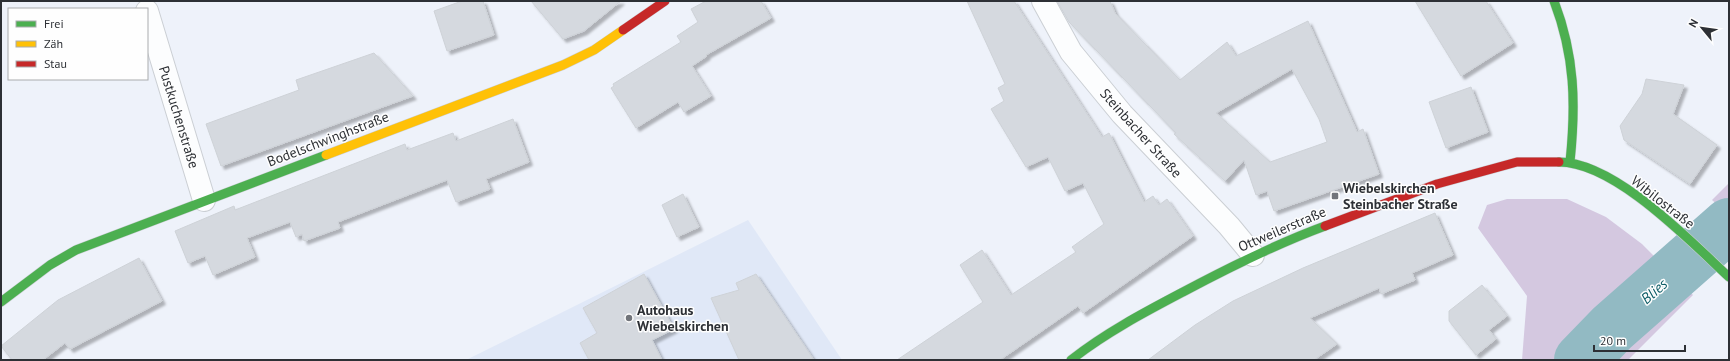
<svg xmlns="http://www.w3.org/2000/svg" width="1730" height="361" viewBox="0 0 1730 361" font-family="'PT Sans',sans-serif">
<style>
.built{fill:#e0e8f7}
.forest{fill:#d4c8e0}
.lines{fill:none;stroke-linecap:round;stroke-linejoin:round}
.river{stroke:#92bac3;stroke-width:54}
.building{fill:#d5d9df;stroke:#ced2d7;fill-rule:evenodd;filter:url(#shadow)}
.street-casing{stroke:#cbcfd4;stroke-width:24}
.fast-casing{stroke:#cbcfd4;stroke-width:10}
.slow-casing{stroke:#cbcfd4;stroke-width:10}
.jam-casing{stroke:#cbcfd4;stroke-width:10}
.street{stroke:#fcfdfe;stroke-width:22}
.fast{stroke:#4caf50;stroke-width:9}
.slow{stroke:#ffc107;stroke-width:9}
.jam{stroke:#c62828;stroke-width:9}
.poi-dot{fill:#71747a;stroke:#fefefe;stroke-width:1.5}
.labels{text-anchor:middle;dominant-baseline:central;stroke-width:3;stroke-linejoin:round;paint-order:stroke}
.street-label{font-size:14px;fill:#2d3035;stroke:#fefefe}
.poi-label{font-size:14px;font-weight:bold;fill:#2d3035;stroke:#fefefe;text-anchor:start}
.water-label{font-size:15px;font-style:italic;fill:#0e5d67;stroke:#fefefe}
</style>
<defs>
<filter id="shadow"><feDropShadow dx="3.5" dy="3.5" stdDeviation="1" flood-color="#0004"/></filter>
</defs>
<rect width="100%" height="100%" fill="#eef2fa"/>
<!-- built -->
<path class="built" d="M748 220 842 360H466Z"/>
<!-- forest -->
<path class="forest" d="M1729 183V215L1712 200Z
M1507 199H1567L1606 217 1642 244 1693 295 1628 360H1522L1527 296 1478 228 1487 205Z"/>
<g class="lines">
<!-- river -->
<path class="river" d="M1581 360 1612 328 1729 225"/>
</g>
<!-- building -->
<path class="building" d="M462 1H483L494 35 447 51 434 11Z
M531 1H621L584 31 563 39Z
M706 1H761L771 18 706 55 707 56 692 66 711 96 684 112 678 102 636 128 611 88 614 86 613 84 681 42 677 36 698 22 691 9Z
M967 1H1014L1102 137 1109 133 1144 202 1153 196 1159 205 1167 199 1193 236 1083 313 1078 306 1000 360H897L983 302 960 265 982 250 1011 295 1076 252 1072 247 1104 224 1083 183 1065 191 1048 157 1026 167 991 109 1004 101 998 88 1005 84Z
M1057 1H1110L1115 13 1180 80 1227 42 1236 56 1308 21 1357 132 1363 129 1379 174 1274 211 1267 191 1256 195 1244 160 1225 181 1174 134 1176 133 1069 22ZM1292 69 1319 119 1327 142 1270 162 1216 113Z
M1415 1H1486L1513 43 1461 76Z
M374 53 413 96 221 166 206 124 299 90 296 80Z
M1646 79 1684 85 1673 114 1717 145 1690 184 1624 140 1620 126 1642 94Z
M1471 87 1488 132 1446 148 1429 102Z
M513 119 529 162 486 179 490 189 456 202 447 180 338 222 340 228 304 241 302 234 296 237 290 222 247 238 255 257 213 275 205 256 188 263 175 231 234 206 235 210 405 144 407 150 453 133 456 141Z
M683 194 699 227 677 237 662 205Z
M1435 213 1453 255 1412 273 1415 280 1381 294 1379 288 1310 318 1337 344 1314 360H1148L1195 325 1233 301 1303 268Z
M139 258 162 301 70 349 65 343 43 360H12L1 346 58 300Z
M644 274 674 329 652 340 662 360H589L580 343 597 333 583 308Z
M756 274 814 360H739L711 298 739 290 736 283Z
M1482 285 1507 316 1489 330 1496 339 1476 355 1449 321V311Z"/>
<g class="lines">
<!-- street casing -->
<g class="street-casing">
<path id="street" d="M1043 1 1071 52 1122 114 1229 226 1253 255
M147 11 204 200"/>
</g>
<!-- fast casing -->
<g class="fast-casing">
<path id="fast" d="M1554 1C1575 56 1576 104 1570 162
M1559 162C1615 162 1690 241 1729 277
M1 302 50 265 76 250 326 155
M1071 360C1105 333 1145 312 1183 292 1230 267 1276 244 1325 226"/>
</g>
<!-- slow casing -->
<g class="slow-casing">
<path id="slow" d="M326 155 563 65 594 50 623 30"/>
</g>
<!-- jam casing -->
<g class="jam-casing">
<path id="jam" d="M623 30 665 1
M1325 226 1437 184 1517 162H1559"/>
</g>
<!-- street -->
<use href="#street" class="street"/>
<!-- fast -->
<use href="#fast" class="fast"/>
<!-- slow -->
<use href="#slow" class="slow"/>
<!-- jam -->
<use href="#jam" class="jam"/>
</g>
<!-- markers -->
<g class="poi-dot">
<rect x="1331" y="192" width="8" height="8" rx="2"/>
<circle cx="629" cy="318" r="4"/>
</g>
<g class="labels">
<!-- street labels -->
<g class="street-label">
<text transform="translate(179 117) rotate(73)">Pustkuchenstraße</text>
<text transform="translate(1141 133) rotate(48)">Steinbacher Straße</text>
<text transform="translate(328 139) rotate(-21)">Bodelschwinghstraße</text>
<text transform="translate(1663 202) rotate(38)">Wibilostraße</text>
<text transform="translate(1282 229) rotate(-23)">Ottweilerstraße</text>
</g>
<!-- poi labels -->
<g class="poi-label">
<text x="1343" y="188">Wiebelskirchen<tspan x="1343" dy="16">Steinbacher Straße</tspan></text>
<text x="637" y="310">Autohaus<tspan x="637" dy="16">Wiebelskirchen</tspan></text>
</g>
<!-- water labels -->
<g class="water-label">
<text transform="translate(1654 291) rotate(-41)">Blies</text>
</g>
</g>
<!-- border -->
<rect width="1730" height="361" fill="none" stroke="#2d3035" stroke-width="4"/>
<!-- legend -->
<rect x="8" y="8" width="140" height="72" fill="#fefefe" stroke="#aaacae"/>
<rect x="16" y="21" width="20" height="6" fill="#4caf50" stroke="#aaacae"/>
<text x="44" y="28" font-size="12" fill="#2d3035">Frei</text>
<rect x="16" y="41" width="20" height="6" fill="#ffc107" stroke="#aaacae"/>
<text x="44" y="48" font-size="12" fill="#2d3035">Zäh</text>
<rect x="16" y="61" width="20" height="6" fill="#c62828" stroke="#aaacae"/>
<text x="44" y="68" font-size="12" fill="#2d3035">Stau</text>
<!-- north arrow -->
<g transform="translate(1702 28) rotate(299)" stroke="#fefefe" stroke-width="3" paint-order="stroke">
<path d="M0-3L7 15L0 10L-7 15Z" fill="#2d3035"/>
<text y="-6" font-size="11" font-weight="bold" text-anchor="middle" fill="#2d3035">N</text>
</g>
<!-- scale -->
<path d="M1594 345v6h91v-6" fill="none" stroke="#2d3035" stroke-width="2"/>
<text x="1600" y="345" font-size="12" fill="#2d3035" stroke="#fefefe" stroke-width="3" paint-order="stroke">20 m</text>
</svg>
